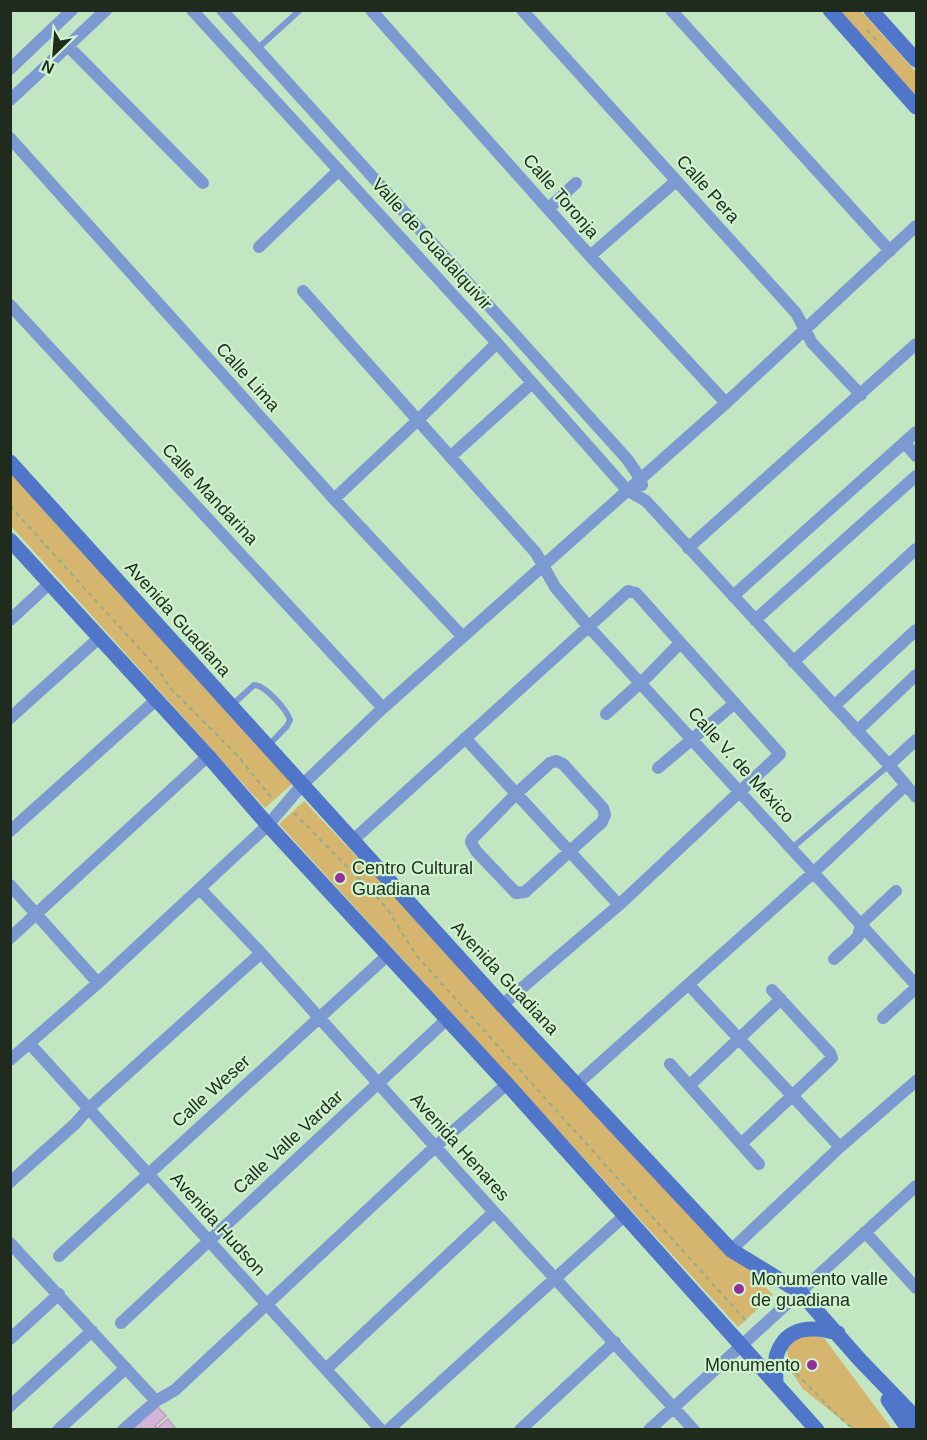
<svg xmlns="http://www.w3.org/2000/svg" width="927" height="1440" viewBox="0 0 927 1440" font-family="Arial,sans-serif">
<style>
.green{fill:#d6b56f}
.building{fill:#d5b3d8;stroke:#be9cc0;stroke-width:1.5}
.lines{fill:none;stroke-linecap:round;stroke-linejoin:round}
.path{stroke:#90ad8f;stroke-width:2;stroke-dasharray:4.5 4.5;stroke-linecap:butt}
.lane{stroke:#7d99d2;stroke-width:6}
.street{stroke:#7d99d2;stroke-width:12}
.secondary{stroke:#5076ca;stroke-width:15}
.poi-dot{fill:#903099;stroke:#cff3ce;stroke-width:2}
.labels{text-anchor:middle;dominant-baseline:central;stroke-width:4.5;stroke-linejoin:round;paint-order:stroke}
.street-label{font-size:18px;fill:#1e2b1d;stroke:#cff3ce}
.poi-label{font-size:18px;fill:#1e2b1d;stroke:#cff3ce;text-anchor:start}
</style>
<rect width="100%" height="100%" fill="#c2e6c1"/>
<!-- green -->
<path class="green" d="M832 11H861L916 72V105Z
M10 471 293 783 265 808 11 526Z
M304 801 773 1295 738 1327 279 824Z
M805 1335 824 1338 892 1429H853L803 1389 790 1370 787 1350 792 1342Z"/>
<!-- building -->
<path class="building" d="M157 1406 166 1416 155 1426 157 1428 168 1419 176 1429 131 1430Z"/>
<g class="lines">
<!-- path -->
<path class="path" d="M867 30 877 41
M10 506 156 667 173 691 238 756 274 801
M294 813 377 897 388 910 416 955 748 1323
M790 1367 834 1412 854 1430"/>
<!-- lane -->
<path class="lane" d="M257 49 300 10
M231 706 254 685C265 685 287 710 290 720L287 726 268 746
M792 848 889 765"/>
<!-- street -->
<path class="street" d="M192 10 497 343 627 490 646 501 889 765 916 797
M222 10 627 459 640 478 642 485
M371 10 590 256 726 403
M522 10 796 313 812 343 861 395
M671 10 890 251
M68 46 203 183
M10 69 72 10
M10 100 106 10
M10 138 334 499 462 636
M549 208 576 183
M259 247 339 170
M590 256 676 181
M303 291 536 553 555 587 589 627 916 985
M10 305 383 708
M905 443 916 456
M450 457 532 383
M334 499 418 420 497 343
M688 548 916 344
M733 596 916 432
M10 620 50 583
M755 620 916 476
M793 662 916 549
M834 706 916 630
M606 714 648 676 680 643
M10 718 99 638
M857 731 916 675
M465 738 619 905
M556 761 563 764 603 808 605 815 602 822 525 892 516 893 476 851 471 842 472 839 517 793 550 763Z
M889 765 916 740
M658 768 735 703
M10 831 156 700
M352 841 628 591 636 593 780 754 619 905 502 1005
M10 885 98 983
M200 889 261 953 494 1212 694 1430
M10 938 208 756
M834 959 858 937 861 924 896 891
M689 985 840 1147
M883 1018 916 988
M29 1043 381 1430
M10 1060 98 983 268 825 302 785 383 708 726 403 916 226
M670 1064 759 1164
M577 1084 814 872 906 785
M690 1085 781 999
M741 1144 832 1058 830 1053 772 990
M10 1182 75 1124 88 1109 261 953
M865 1232 916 1288
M10 1243 156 1401
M731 1250 840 1147 916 1081
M59 1256 389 954
M121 1323 447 1019
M10 1339 59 1294
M326 1369 494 1212
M10 1406 92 1331
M58 1430 126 1368
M123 1430 156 1401 175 1390 435 1147 507 1084
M388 1430 624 1216
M520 1430 615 1342
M649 1430 916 1186"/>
<!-- secondary -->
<path class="secondary" d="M830 10 916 107
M871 10 916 60
M10 462 502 1005 731 1250 800 1292 860 1360 916 1418
M10 540 208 756 268 825 507 1084 817 1430
M776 1383C776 1374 774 1362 777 1354 787 1325 814 1326 838 1333
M888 1400 909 1430"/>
</g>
<!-- markers -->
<g class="poi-dot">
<circle cx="340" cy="878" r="6"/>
<circle cx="739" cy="1289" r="6"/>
<circle cx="812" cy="1365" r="6"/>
</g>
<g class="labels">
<!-- street labels -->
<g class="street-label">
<text transform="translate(708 189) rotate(48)">Calle Pera</text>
<text transform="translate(561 196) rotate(49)">Calle Toronja</text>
<text transform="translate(432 244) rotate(48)">Valle de Guadalquivir</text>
<text transform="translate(248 377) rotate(48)">Calle Lima</text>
<text transform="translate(210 494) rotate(47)">Calle Mandarina</text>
<text transform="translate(178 619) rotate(48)">Avenida Guadiana</text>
<text transform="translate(741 765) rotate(48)">Calle V. de México</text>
<text transform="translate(505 978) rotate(47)">Avenida Guadiana</text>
<text transform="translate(211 1091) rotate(-42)">Calle Weser</text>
<text transform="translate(288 1142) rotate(-43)">Calle Valle Vardar</text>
<text transform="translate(460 1147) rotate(48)">Avenida Henares</text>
<text transform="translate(218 1224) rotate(48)">Avenida Hudson</text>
</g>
<!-- poi labels -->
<g class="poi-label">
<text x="352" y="868">Centro Cultural<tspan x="352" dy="21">Guadiana</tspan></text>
<text x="751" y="1279">Monumento valle<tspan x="751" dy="21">de guadiana</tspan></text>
<text x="800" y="1365" text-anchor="end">Monumento</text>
</g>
</g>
<!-- border -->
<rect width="927" height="1440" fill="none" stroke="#1e2b1d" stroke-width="24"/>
<!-- north arrow -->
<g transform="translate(54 54) rotate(205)" stroke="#cff3ce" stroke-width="4.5" paint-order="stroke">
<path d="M0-4.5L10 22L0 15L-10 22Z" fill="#1e2b1d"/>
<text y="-9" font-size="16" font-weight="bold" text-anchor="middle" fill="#1e2b1d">N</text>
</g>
</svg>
